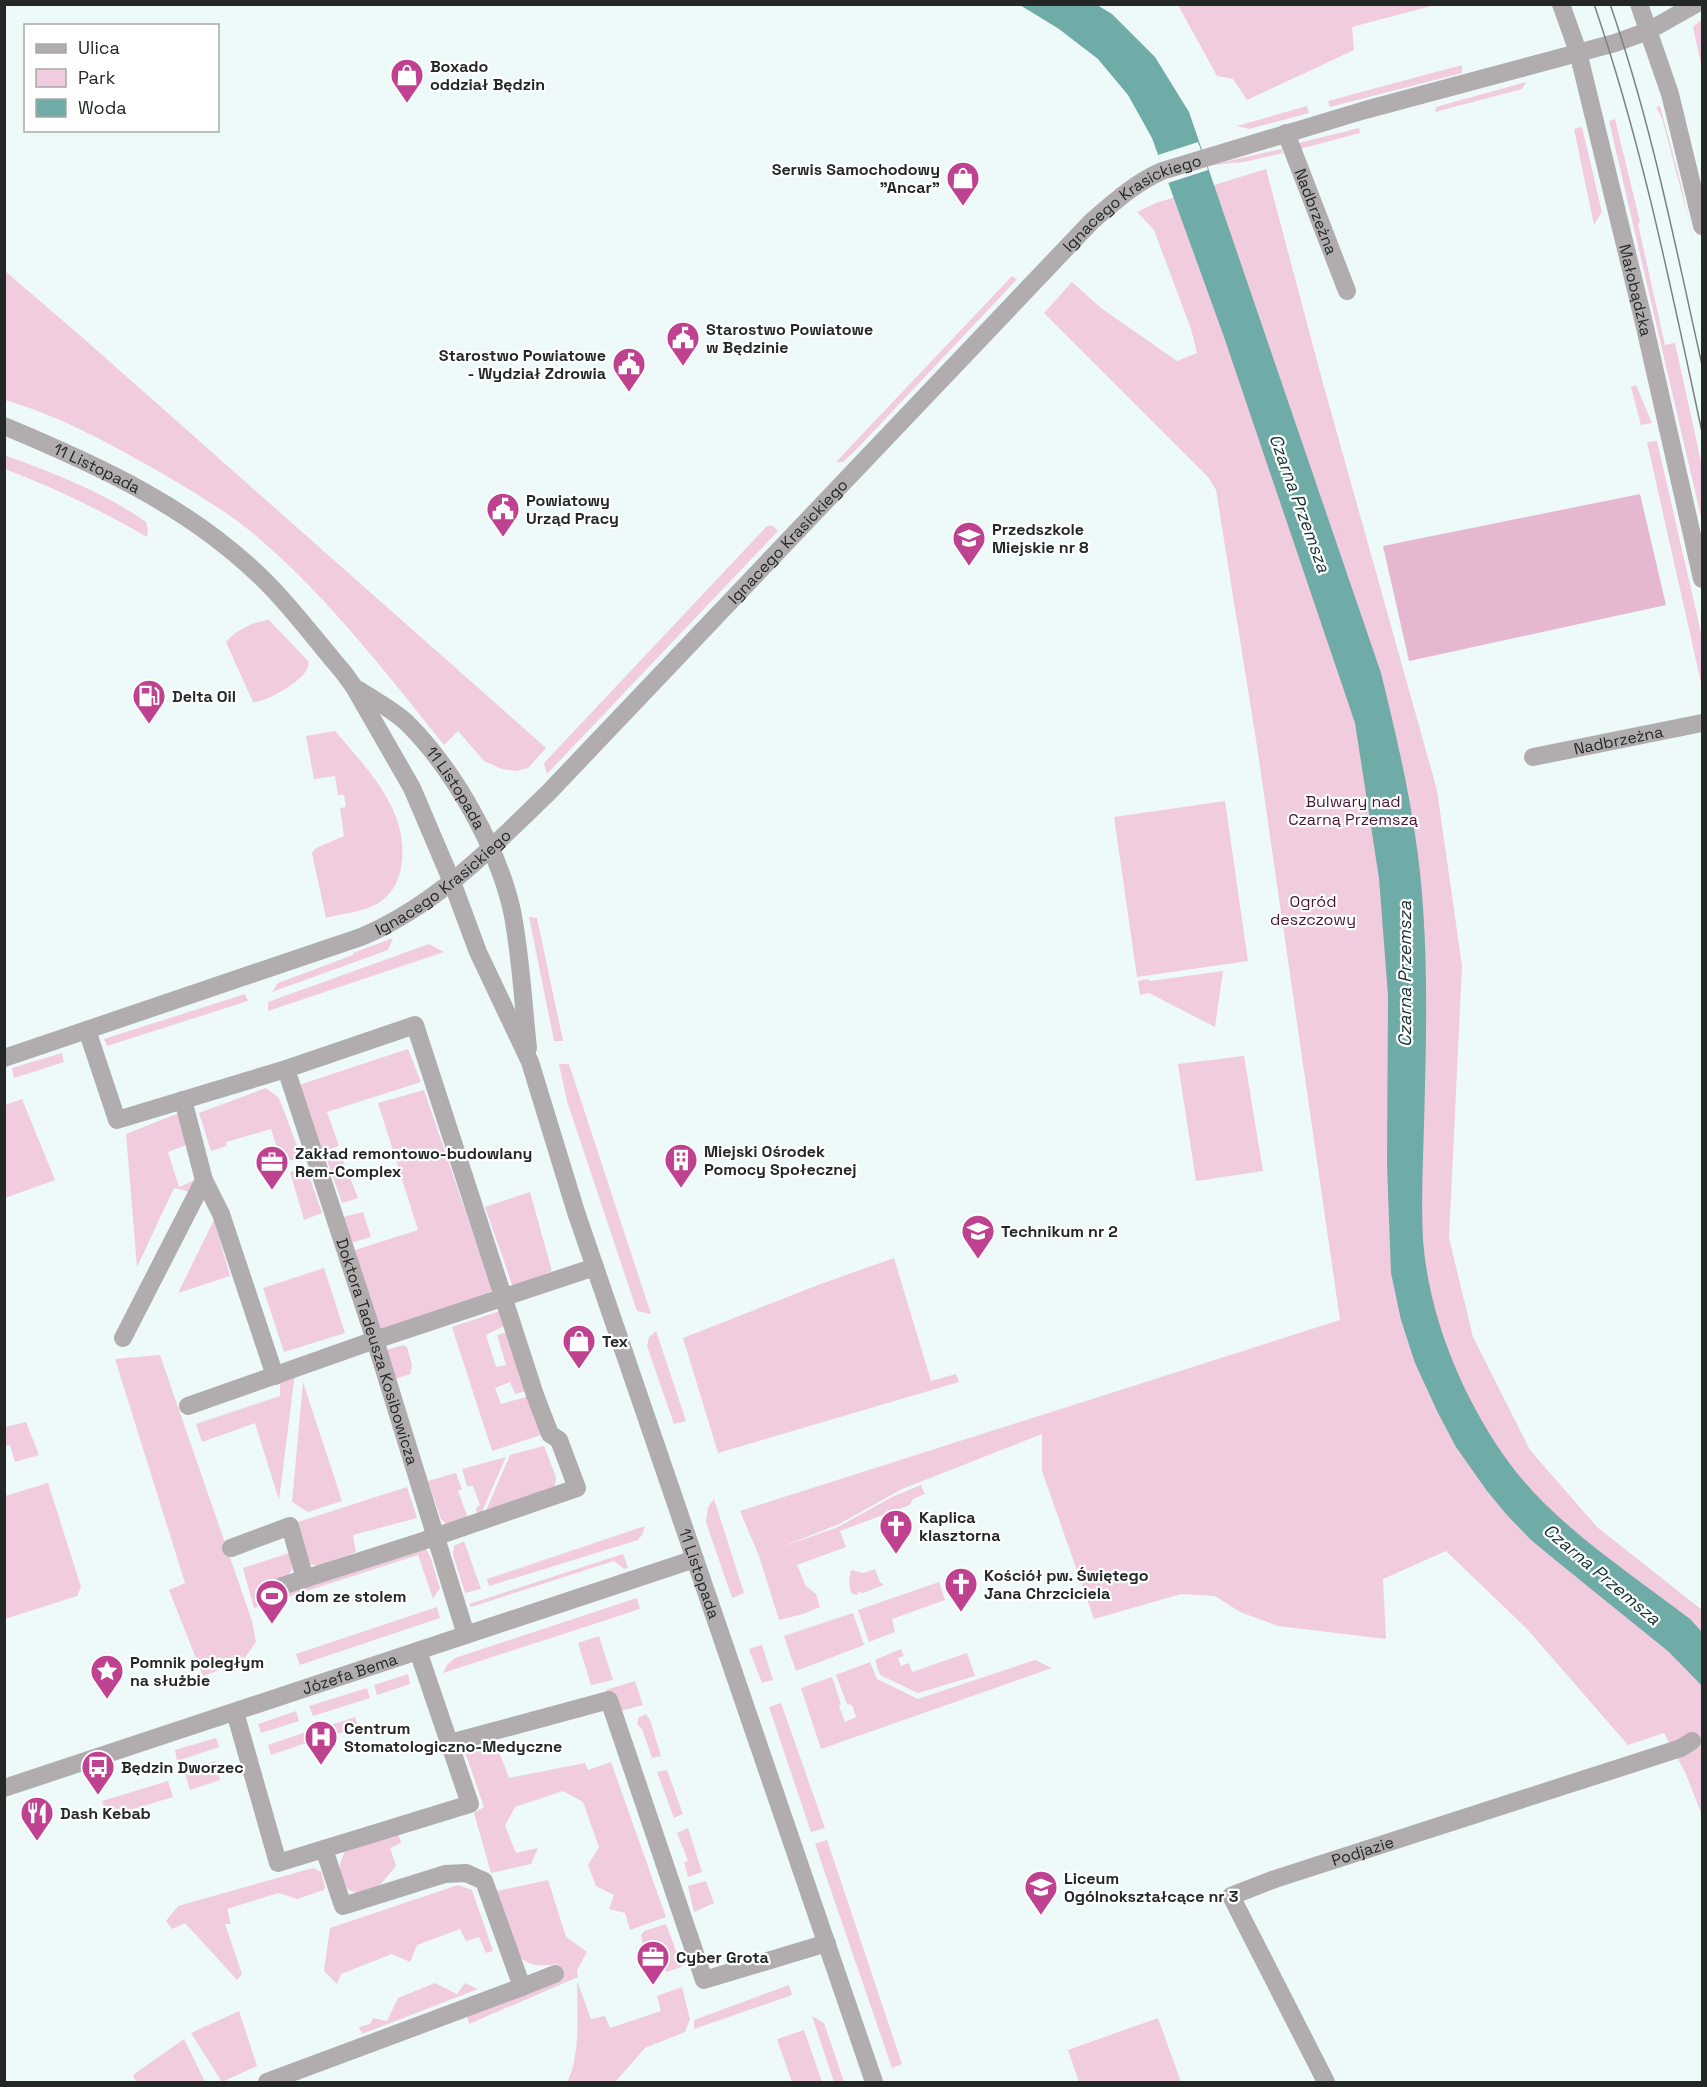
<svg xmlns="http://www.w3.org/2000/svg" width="1707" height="2087" viewBox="0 0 1707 2087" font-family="'Space Grotesk',sans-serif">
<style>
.green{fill:#f1ccdf}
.forest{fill:#e6b7d0}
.water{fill:#6faba7}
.pier{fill:#eef9f9}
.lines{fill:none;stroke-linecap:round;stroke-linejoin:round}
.minor{stroke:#b1adaf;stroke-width:18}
.tram{stroke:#7b8382;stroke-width:1.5}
.labels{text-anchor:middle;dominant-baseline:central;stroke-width:4.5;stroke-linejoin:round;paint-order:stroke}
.poi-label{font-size:16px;font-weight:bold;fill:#232827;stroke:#fff;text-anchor:start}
.street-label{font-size:16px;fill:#232827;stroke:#fff}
.park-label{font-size:16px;fill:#4a1436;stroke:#fff}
.water-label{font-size:18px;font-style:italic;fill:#153432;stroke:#fff}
</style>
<rect width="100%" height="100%" fill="#eef9f9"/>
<!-- green -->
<path class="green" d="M1178 5H1435L1352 27 1354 50 1247 100 1233 79 1217 76Z
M1702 19V68L1693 27Z
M1462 65V73L1330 107 1328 101Z
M1526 82 1522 89 1435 112 1436 107Z
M1307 106 1309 113 1249 129 1237 126Z
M1660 106 1682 188 1702 284 1687 213 1662 118 1656 107Z
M1615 119 1640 222 1638 224 1665 345 1675 343 1702 466V521L1609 121Z
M1582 127 1602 212 1594 225 1574 129Z
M1359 128 1360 133 1300 149 1299 143Z
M1281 149 1283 153 1244 162 1211 165Z
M1266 169 1321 376 1437 790 1462 966 1449 1238 1473 1337 1530 1450 1597 1527 1702 1610V1815L1685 1772 1664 1733 1628 1745 1527 1629 1446 1551 1383 1579 1386 1639 1278 1626 1240 1612 1215 1596 1181 1594 1094 1619 1042 1471V1434L902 1489 839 1524 779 1548 838 1527 894 1496 921 1485 925 1494 913 1499 910 1505 840 1531 846 1547 797 1565 806 1586 816 1594 820 1607 803 1614 779 1620 759 1556 740 1511 1340 1320 1257 746 1216 490 1209 478 1044 313 1072 282 1101 308 1177 361 1197 353 1191 329 1154 230 1137 212 1156 203Z
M5 271 83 338 546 748 528 768 516 771 502 769 484 761 458 731 444 745C387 674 331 601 262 541 233 515 198 495 165 475 114 446 61 416 5 400Z
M1012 276 1017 279 1006 291 853 453 843 462H836Z
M1636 385 1652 423 1641 425 1631 387Z
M1657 441 1702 637V687L1647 442Z
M4 455C53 473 104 492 146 522L148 530 147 537C100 510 55 488 5 469Z
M767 526H773L778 531 547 774 544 763Z
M269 620 309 662C308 665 308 668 306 671 300 682 265 703 253 702L226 642C237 629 253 622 269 620Z
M335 731C368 770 411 812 401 868 399 881 391 895 380 902 365 912 343 913 326 918L312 853 316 848 344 836 340 808 346 807 344 795H338L335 776 314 779 306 736Z
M1225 801 1248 961 1137 977 1114 817Z
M529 917 537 918 563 1041H554Z
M393 938 388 950 272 992 278 983 353 955V953Z
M429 944 444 952 268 1011V1002Z
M1223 971 1215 1027 1149 993 1140 995 1138 981 1147 979 1151 981Z
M245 994 248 1001 107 1046 104 1039Z
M408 1049 421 1082 327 1112 339 1146 321 1152 296 1086Z
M62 1053 64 1062 14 1078 12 1068Z
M1244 1056 1263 1171 1196 1181 1178 1064Z
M559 1064H569L651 1314 637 1311 567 1101Z
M266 1088 279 1098 303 1162 280 1158 271 1129 226 1142 227 1146 211 1151 199 1113Z
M424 1090 492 1289 490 1293 381 1331 352 1251 418 1230 378 1103Z
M22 1099 55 1180 5 1198V1105Z
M179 1113 189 1144 168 1152 179 1187 193 1181 194 1193 174 1188 137 1267 126 1134Z
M341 1155 358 1198 342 1203 327 1160Z
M306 1167 322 1213 304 1220 290 1172Z
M530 1192 552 1271 513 1287 485 1207Z
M363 1212 371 1237 350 1243 343 1217Z
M214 1220 230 1276 178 1293Z
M894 1258 931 1381 956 1374 959 1382 718 1453 683 1338 818 1285Z
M324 1268 345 1333 284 1352 263 1288Z
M500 1311 504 1326 486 1335 496 1367 506 1365 497 1335 508 1332 526 1391 515 1394 510 1382 495 1388 501 1404 529 1396 541 1435 492 1451 452 1327Z
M656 1331 686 1421 674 1424 647 1346 649 1337Z
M403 1345 407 1347 412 1365 410 1374 395 1379 384 1351Z
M160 1355 252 1621 256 1642 242 1662 203 1676 169 1590 185 1583 115 1359Z
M295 1373 279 1500 255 1423 202 1442 196 1424 280 1396V1378Z
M303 1382 342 1501 308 1512 292 1502Z
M26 1422 39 1455 15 1462 10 1445 5 1446V1427Z
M544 1446 556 1477 555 1486 485 1513 510 1455Z
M506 1457 481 1514 478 1515 476 1508 480 1505 473 1486H467L462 1469Z
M456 1473 462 1489 458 1491 468 1518 446 1524 441 1519 428 1481Z
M48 1483 81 1587 77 1596 5 1619V1496Z
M407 1487 417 1518 353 1535 356 1552 320 1566 310 1564 298 1522Z
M714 1499 744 1593 732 1598 706 1522 708 1507Z
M645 1526 642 1535 638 1540 489 1586 487 1579Z
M464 1541 481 1589 465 1593 453 1555 454 1546Z
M423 1545 430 1556 440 1588 433 1599 418 1555 254 1608 243 1568 289 1553 292 1569 288 1576Z
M623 1554 628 1568 624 1569 614 1561 471 1607 469 1604Z
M875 1569 880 1582 884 1585 863 1593 859 1592 857 1595 851 1593 849 1581 851 1570 863 1573Z
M939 1582 945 1600 892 1619 895 1632 869 1642 858 1610Z
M637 1598 640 1609 443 1673 447 1665 455 1658Z
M437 1607 440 1618 300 1665 296 1654Z
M853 1613 864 1645 796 1671 784 1636Z
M599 1636 613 1680 591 1685 578 1643Z
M762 1645 773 1680 762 1683 749 1649Z
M901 1649 904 1656 898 1658 901 1666 909 1663 912 1672 967 1653 975 1676 918 1693 880 1675 875 1660Z
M1035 1660 1052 1668 821 1749 801 1688 832 1677 841 1704 839 1706 845 1722 856 1717 852 1705 847 1704 836 1675 870 1662 877 1679 918 1699Z
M408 1674 410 1684 377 1695 374 1685Z
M635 1681 643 1705 617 1712 606 1690Z
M367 1688 370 1698 313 1716 309 1706Z
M781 1703 825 1828 811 1832 769 1707Z
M296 1711 299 1721 261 1733 258 1724Z
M646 1714 650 1720 661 1756 652 1758 642 1729 637 1724 639 1717Z
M355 1717 358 1727 320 1740 316 1730Z
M306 1732 309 1742 271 1755 268 1745Z
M216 1738 219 1747 177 1761 175 1750Z
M496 1744 509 1778 585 1763 588 1770 611 1762 666 1917 630 1930 625 1913 609 1909 614 1895 596 1886 588 1865 599 1847 583 1802 563 1791 515 1807 505 1826 516 1853 538 1848 531 1864 491 1873 474 1813 484 1807 465 1752Z
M215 1761 220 1780 190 1790 184 1770Z
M667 1770 683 1814 674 1818 657 1772Z
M168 1781 173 1797 107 1817 102 1801Z
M688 1828 702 1872 688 1877 684 1862 688 1861 677 1833Z
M398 1833 401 1843 390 1848 396 1866 374 1892C367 1892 359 1894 354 1892 336 1886 337 1861 347 1849Z
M827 1840 902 2064 892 2068 815 1844Z
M313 1868 321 1872 325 1887 324 1890 297 1899 278 1893 227 1909 231 1924H225L242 1974 237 1980 185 1923 172 1929 166 1921 178 1906Z
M548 1880 566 1937 587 1952 577 1970 578 1977 469 2024 467 2016 560 1978 557 1964C545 1966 531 1967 521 1958 511 1948 502 1907 497 1891Z
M706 1881 714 1903 694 1912 688 1886Z
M458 1885 472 1890 493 1951 486 1953 479 1937 466 1941 460 1929 417 1945 410 1962 392 1954 341 1974 337 1984 324 1971 330 1928Z
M666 1924 682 1967 666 1972 663 1963 641 1969 645 1955 641 1935 644 1931Z
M577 1981 591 2019 605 2016 610 2028 661 2011 657 1996 682 1987 690 2019 685 2032 645 2048 615 2082H567C581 2057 577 2010 577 1981Z
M435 1983 457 1994 465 1983 478 1989 362 2034 359 2027 370 2024 373 2018 387 2021 398 1998Z
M789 1985 792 1995 694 2029V2020Z
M239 2011 257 2066 222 2082 191 2033Z
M812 2016 824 2023 844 2082H834Z
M1158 2018 1181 2082H1079L1068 2050Z
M804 2030 822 2082H792L777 2039Z
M184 2039 205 2082H136L133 2075Z"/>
<!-- forest -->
<path class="forest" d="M1640 494 1666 605 1409 661 1383 546Z"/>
<!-- water -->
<path class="water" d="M1020 5H1097L1112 14 1155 57 1189 112 1381 673C1400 750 1418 828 1423 907 1428 979 1426 1052 1424 1124 1423 1162 1421 1202 1423 1240 1429 1319 1464 1401 1510 1464 1555 1525 1630 1573 1690 1619L1702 1632V1686L1669 1652 1554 1559 1530 1539 1507 1515 1487 1491 1456 1447 1438 1413 1415 1363 1401 1320 1391 1273 1387 1165 1388 996 1379 878 1355 723 1223 334 1152 138 1128 95 1098 59 1059 29Z"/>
<!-- pier -->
<path class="pier" d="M1198 142 1208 170 1168 183 1158 155Z"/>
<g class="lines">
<!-- minor -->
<g class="minor">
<path id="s1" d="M1561 4 1578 52 1644 323 1702 579"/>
<path d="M1639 4 1670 94 1702 226"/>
<path id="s2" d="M1286 133 1347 291"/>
<path id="s3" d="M4 426C100 466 192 508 266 582 294 610 318 643 344 673L354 687 412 788 452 882 478 952 530 1062 576 1212 874 2082"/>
<path id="s4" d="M359 690C375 701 395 711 408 724 454 770 498 848 512 911 521 956 523 1003 528 1048"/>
<path id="s5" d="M1533 757 1702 723"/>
<path d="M87 1030 117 1120 286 1069 415 1025 535 1395 550 1434 559 1440 577 1488 423 1541 282 1586"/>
<path id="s6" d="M4 1058 361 937C435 906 494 846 550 791L1092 221C1114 202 1135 183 1162 171L1365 110 1615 43 1648 31 1696 4"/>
<path id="s7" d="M286 1069 375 1340 466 1635"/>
<path d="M204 1180 221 1214 275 1376"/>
<path d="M123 1338 204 1180 183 1100"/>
<path d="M188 1406 375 1340 595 1267"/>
<path d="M231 1548 290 1526 305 1579"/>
<path d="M235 1712 278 1863 470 1804 418 1651"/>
<path d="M450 1743 609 1700 704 1980 827 1943"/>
<path id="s8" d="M4 1788 695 1559"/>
<path d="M522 1987 555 1974"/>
<path d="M267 2082 522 1987 484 1881 466 1873 445 1874 343 1906 324 1849"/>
<path id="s9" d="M1326 2082 1231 1896 1275 1879 1681 1748 1692 1741"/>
</g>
<!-- tram -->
<path class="tram" d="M1594 4C1642 144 1671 288 1702 432
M1610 4C1651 122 1675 244 1702 365"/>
</g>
<!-- icons -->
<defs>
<g id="shop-pin" transform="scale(1.725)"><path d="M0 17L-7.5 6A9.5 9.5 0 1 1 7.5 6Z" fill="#bf4291" stroke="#fff"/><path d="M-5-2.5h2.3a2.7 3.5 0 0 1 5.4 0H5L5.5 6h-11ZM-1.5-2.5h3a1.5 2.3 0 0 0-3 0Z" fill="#fff"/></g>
<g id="civic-pin" transform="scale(1.725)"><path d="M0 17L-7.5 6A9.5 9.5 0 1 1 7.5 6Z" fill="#bf4291" stroke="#fff"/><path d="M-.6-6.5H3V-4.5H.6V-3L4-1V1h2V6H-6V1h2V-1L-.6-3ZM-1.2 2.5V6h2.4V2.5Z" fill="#fff"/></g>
<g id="school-pin" transform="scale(1.725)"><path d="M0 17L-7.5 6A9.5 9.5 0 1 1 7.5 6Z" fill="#bf4291" stroke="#fff"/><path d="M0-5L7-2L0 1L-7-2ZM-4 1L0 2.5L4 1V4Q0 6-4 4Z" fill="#fff"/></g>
<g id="fuel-pin" transform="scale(1.725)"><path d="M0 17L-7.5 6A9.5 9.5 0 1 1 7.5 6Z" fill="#bf4291" stroke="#fff"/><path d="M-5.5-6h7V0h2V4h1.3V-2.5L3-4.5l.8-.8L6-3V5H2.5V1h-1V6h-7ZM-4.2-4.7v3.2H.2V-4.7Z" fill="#fff"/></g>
<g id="building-pin" transform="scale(1.725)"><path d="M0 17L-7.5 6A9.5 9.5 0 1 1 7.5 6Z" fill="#bf4291" stroke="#fff"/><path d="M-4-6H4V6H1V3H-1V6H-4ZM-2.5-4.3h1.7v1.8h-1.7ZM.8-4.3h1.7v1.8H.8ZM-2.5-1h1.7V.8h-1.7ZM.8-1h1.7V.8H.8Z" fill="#fff"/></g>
<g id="office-pin" transform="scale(1.725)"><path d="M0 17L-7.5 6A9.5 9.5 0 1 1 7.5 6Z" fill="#bf4291" stroke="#fff"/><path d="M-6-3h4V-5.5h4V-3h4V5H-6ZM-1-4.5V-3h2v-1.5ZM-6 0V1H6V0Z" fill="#fff"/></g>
<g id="church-pin" transform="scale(1.725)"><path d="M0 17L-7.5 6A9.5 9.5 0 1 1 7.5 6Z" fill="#bf4291" stroke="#fff"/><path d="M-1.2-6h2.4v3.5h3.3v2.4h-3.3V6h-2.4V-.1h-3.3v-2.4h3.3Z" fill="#fff"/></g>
<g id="stadium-pin" transform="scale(1.725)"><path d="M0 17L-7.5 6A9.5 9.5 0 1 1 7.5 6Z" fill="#bf4291" stroke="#fff"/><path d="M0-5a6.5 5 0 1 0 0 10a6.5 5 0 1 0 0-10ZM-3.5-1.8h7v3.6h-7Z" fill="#fff"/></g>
<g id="sight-pin" transform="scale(1.725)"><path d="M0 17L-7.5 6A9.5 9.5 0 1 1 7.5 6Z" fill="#bf4291" stroke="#fff"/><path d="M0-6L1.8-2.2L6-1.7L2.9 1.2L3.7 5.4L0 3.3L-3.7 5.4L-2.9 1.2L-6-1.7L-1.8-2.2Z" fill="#fff"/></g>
<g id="hospital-pin" transform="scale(1.725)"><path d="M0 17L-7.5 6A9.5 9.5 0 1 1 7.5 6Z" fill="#bf4291" stroke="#fff"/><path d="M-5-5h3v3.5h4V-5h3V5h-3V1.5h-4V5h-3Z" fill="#fff"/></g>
<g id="bus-pin" transform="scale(1.725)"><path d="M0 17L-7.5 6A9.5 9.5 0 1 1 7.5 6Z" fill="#bf4291" stroke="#fff"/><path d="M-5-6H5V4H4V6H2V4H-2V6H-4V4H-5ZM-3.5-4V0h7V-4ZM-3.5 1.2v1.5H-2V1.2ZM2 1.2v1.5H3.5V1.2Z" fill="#fff"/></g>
<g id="restaurant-pin" transform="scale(1.725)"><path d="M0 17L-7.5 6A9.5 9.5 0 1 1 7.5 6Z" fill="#bf4291" stroke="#fff"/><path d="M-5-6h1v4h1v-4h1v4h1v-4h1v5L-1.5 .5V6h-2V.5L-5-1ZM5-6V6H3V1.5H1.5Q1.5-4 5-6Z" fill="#fff"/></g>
</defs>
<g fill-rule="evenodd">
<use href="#shop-pin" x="407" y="75"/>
<use href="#shop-pin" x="963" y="178"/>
<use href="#civic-pin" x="683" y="338"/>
<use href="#civic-pin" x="629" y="364"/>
<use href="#civic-pin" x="503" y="509"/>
<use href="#school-pin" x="969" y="538"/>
<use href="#fuel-pin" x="149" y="696"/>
<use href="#building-pin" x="681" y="1160"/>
<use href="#office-pin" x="272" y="1162"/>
<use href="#school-pin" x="978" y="1231"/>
<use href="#shop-pin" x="579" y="1341"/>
<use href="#church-pin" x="896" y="1526"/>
<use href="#church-pin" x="961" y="1584"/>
<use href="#stadium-pin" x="272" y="1596"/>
<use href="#sight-pin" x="107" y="1671"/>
<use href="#hospital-pin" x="321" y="1737"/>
<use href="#bus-pin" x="98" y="1767"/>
<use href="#restaurant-pin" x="37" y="1813"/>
<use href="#school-pin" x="1041" y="1887"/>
<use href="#office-pin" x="653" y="1957"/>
</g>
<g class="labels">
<!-- poi labels -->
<g class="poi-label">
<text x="430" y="66">Boxado<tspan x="430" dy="18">oddział Będzin</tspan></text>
<text x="940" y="169" text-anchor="end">Serwis Samochodowy<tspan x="940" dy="18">"Ancar"</tspan></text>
<text x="706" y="329">Starostwo Powiatowe<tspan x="706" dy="18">w Będzinie</tspan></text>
<text x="606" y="355" text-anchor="end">Starostwo Powiatowe<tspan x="606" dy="18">- Wydział Zdrowia</tspan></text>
<text x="526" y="500">Powiatowy<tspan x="526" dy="18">Urząd Pracy</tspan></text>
<text x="992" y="529">Przedszkole<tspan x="992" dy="18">Miejskie nr 8</tspan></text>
<text x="172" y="696">Delta Oil</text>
<text x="704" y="1151">Miejski Ośrodek<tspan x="704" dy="18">Pomocy Społecznej</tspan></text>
<text x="295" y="1153">Zakład remontowo-budowlany<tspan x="295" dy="18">Rem-Complex</tspan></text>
<text x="1001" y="1231">Technikum nr 2</text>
<text x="602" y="1341">Tex</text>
<text x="919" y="1517">Kaplica<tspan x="919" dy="18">klasztorna</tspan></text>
<text x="984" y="1575">Kościół pw. Świętego<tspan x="984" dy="18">Jana Chrzciciela</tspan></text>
<text x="295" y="1596">dom ze stolem</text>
<text x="130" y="1662">Pomnik poległym<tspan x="130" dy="18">na służbie</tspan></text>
<text x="344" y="1728">Centrum<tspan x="344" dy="18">Stomatologiczno-Medyczne</tspan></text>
<text x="121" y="1767">Będzin Dworzec</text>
<text x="60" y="1813">Dash Kebab</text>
<text x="1064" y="1878">Liceum<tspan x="1064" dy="18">Ogólnokształcące nr 3</tspan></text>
<text x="676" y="1957">Cyber Grota</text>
</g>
<!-- street labels -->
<g class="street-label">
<text stroke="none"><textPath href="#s6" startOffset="1448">Ignacego Krasickiego</textPath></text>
<text stroke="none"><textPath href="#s2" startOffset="84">Nadbrzeżna</textPath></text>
<text stroke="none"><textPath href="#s1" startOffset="296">Małobądzka</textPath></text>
<text stroke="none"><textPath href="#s3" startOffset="102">11 Listopada</textPath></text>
<text stroke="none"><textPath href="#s6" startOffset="962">Ignacego Krasickiego</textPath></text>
<text stroke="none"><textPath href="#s5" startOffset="87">Nadbrzeżna</textPath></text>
<text stroke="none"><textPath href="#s4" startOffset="140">11 Listopada</textPath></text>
<text stroke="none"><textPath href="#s6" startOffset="476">Ignacego Krasickiego</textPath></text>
<text stroke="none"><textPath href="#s7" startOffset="297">Doktora Tadeusza Kosibowicza</textPath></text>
<text stroke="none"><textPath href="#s3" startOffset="1398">11 Listopada</textPath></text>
<text stroke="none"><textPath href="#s8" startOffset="364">Józefa Bema</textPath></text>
<text stroke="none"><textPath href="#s9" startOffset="348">Podjazie</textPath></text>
</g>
<!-- park labels -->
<g class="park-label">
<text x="1353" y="801">Bulwary nad<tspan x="1353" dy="18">Czarną Przemszą</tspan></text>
<text x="1313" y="901">Ogród<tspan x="1313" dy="18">deszczowy</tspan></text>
</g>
<!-- water labels -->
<g class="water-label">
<text transform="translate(1300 503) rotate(70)">Czarna Przemsza</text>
<text transform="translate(1404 974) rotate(-90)">Czarna Przemsza</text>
<text transform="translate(1602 1574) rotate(40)">Czarna Przemsza</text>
</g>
</g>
<!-- border -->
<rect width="1707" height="2087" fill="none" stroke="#232827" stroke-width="12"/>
<!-- legend -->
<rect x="24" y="24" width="195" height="108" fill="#ffffff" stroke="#a7a9a9" stroke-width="1.5"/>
<rect x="36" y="44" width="30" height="9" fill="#b1adaf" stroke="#a7a9a9" stroke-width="1.5"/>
<text x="78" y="54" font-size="18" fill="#232827">Ulica</text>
<rect x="36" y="69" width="30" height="18" fill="#f1ccdf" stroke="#a7a9a9" stroke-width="1.5"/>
<text x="78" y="84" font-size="18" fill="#232827">Park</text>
<rect x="36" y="99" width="30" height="18" fill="#6faba7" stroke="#a7a9a9" stroke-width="1.5"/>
<text x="78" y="114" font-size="18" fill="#232827">Woda</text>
</svg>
